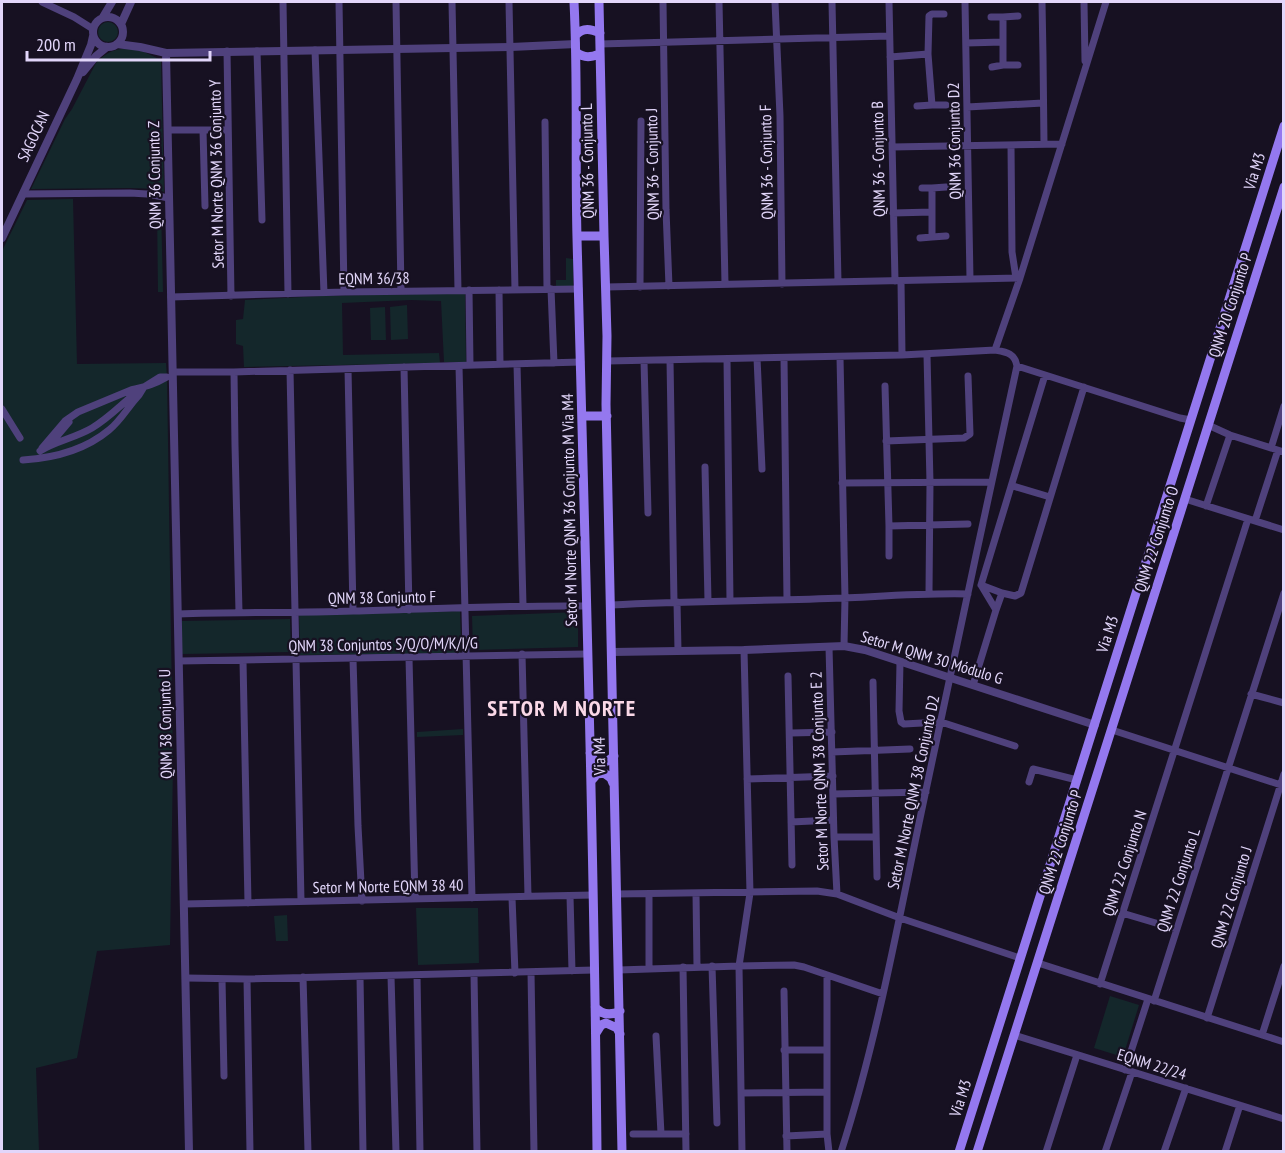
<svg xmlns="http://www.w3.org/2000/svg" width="1285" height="1153" viewBox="0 0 1285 1153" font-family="'PT Sans Narrow',sans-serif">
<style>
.green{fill:#14272b}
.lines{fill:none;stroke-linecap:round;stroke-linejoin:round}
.minor{stroke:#4f417c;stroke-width:7}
.tertiary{stroke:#4f417c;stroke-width:8}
.secondary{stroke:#9478ef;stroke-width:9}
.labels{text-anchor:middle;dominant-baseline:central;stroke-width:4.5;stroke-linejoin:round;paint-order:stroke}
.street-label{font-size:16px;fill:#e2d6fa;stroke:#171122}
.district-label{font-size:22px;font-weight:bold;letter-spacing:1.5px;fill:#fad8e7;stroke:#171122}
</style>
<rect width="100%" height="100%" fill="#171122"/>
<!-- green -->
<path class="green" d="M98 32a10 10 0 1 1 20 0a10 10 0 1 1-20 0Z
M129 48 140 50 161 60 164 192 158 189 130 188 31 189 65 119 72 109 96 63C106 52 115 49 129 48Z
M73 199 77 364 166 363 167 377 173 765 170 945 97 951 77 1058 36 1068 39 1151H2V251L27 200Z
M161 206 163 292H158L157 207Z
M566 258 573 259V286L556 287V280H566Z
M465 293 466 362H444L441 301 411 300 342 303 343 355 439 353 440 363 244 367 243 346 236 344V320L243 319 245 300 322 296Z
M407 305 408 339 391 340 390 307Z
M385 307 386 340H371L370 308Z
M460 611 461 638 446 640V645L461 643 460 653 300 655 299 615Z
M578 612V647L473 650 472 616Z
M290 619 291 652 182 654V621Z
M463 729V735L417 737V732Z
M416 908H478L479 963 418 965Z
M287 915 288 941H276L274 916Z
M1110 996 1139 1005 1123 1057 1094 1048Z"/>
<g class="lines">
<!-- minor -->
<path class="minor" d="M42 2 74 17 93 29
M283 2 288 294
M339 2 344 292
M396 2 401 291
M452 2 458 290
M509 2 515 290
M663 2 666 210 669 286
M719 2 725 284
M775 2 780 116 782 284
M832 2 838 282
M889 2 895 281
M965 2 970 279
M1042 2 1043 56 1044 144
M1084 2 1085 61
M991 17H1003
M966 43 1003 42V17L1018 16
M600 44 889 36
M315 50 324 293
M227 51 231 296
M257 51 262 220
M890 57 928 54 929 16 932 14H944
M1003 65H1018
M992 67 1003 65V42
M932 105H946
M917 106 932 105 928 54
M967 107 1043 103
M545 122 547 289
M168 130H228
M203 130 205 206
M1011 145 1012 252 1016 278
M892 147 1062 144
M922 188H932
M23 194 130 193 147 194 169 198
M932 212V237L946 236
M893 213 932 212V188L946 187
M920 238 932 237
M901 281 902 355
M606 287 1020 278
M640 287 641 121
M551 289 554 363
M469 290 470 365
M499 290 500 364
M171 297 344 292 579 289
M995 350 1020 278 1106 2
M927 355 930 483 929 593
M840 357 845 598 844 646
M757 358 762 469
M784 358 787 599
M727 359 730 601
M670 360 674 602
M607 361 902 355 995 350C1006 352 1015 353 1017 366 986 507 956 649 926 790 900 911 879 1034 841 1152
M644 361 648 513
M517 364 523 605
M459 366 472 898
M1017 366 1180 418 1191 420
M404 367 409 610
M348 369 353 611
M290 370 301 901
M173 372H234L581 362
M234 372 235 445 239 612
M885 386 889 526
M2 409 20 438
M1208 425 1230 435 1284 452
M53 441 69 422
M886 441 964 438 970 434 968 376
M42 448 65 421 78 412 131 390C147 386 153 385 167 377H160L144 387
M1271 448 1284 406
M23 460C54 458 84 451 109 430 119 422 125 412 133 402 138 397 141 393 144 387 126 399 111 417 92 428 75 438 56 441 40 451
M705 467 708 601
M842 483 991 482
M1013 486 1050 497
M1185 499 1284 530
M1206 506 1230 435
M1255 521 1278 450
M889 556V526L968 524
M981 585 1002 593
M677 602 678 651
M611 605C689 601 767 601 844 598 886 596 926 593 968 594
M996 610 1002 593 1015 596 1021 593 1084 387
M178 614C236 612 294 613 353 611 431 609 509 605 587 606
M829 647 834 837 837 894
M522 654 528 896
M409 658 415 899
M353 659 358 826 362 901
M179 661 587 654
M243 661 248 903
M900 662 899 711 901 722 904 724 941 722 1015 746
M788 676 792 865
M873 682 877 877
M973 685 996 610 981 585 1045 375
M1251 694 1284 703
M1112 730 1284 786
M791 733 832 732
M832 752 910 749
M747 779 833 776
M1029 782 1033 769 1077 780
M833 794 926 792
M791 822 833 820
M834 837H876
M696 893 697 967
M617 894 817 891 837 894 900 918 1020 958
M649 894V968
M570 896 572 971
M512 898 515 973
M184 904 593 895
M1122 913 1176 929
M1038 963 1284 1042
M712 966 717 1123
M683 967 686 1152
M619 970 739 966 794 965 804 967 883 994
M531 972 534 1152
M474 974 477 1152
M417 975 420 1152
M827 975V1134L829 1152
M391 976 396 1152
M303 977 308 1152
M360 977 363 1152
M186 978 247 979 594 970
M222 979 224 1076
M247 979 250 1152
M1100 984 1248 519
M784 991 787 1152
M1154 1001 1284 593
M1207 1018 1284 774
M1014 1035 1284 1119
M1262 1035 1284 966
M656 1036 661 1134
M784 1050H827
M1125 1070 1148 999
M742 1093 827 1092
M633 1134H686
M786 1136 827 1134
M742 1152 739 966 750 893 744 650
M1046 1152 1077 1055
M1105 1152 1132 1072
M1164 1152 1186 1088
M1225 1152 1240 1105"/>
<!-- tertiary -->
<path class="tertiary" d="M93 32a15 15 0 1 1 30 0a15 15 0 1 1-30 0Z
M103 17 112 2
M121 24 131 2
M117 44 140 47 166 53 511 47 576 44
M166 53 189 1152
M83 72 96 56 107 47
M2 238 77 79 91 45 93 36
M612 652 744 650 844 646 865 650 1095 725"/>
<!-- secondary -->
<path class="secondary" d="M574 2C578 80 575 159 577 238 585 543 594 847 597 1152
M599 2 604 236 607 336 606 404 622 1152
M576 35C583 27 591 29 600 33
M576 52C585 59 591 57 600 54
M577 236H604
M582 416H607
M590 753C596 767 604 765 614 756
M591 781 597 774 604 773 611 778 613 783
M595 1007C602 1015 610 1016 620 1011
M596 1033 601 1025 606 1023 617 1028 620 1034
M959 1152 1284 126
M977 1152 1284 187"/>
</g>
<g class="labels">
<!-- street labels -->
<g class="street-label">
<text transform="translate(33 136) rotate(-65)">SAGOCAN</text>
<text transform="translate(954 141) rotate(-91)">QNM 36 Conjunto D2</text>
<text transform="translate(878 159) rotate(-91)">QNM 36 - Conjunto B</text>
<text transform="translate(587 161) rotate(-91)">QNM 36 - Conjunto L</text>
<text transform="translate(766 162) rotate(-91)">QNM 36 - Conjunto F</text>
<text transform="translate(652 164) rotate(-91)">QNM 36 - Conjunto J</text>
<text transform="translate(1254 171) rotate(-73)">Via M3</text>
<text transform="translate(216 174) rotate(-91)">Setor M Norte QNM 36 Conjunto Y</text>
<text transform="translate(154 175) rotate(-91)">QNM 36 Conjunto Z</text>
<text transform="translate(374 278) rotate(-1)">EQNM 36/38</text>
<text transform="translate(1230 305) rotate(-72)">QNM 20 Conjunto P</text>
<text transform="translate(569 510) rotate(-91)">Setor M Norte QNM 36 Conjunto M Via M4</text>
<text transform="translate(1156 539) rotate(-72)">QNM 22 Conjunto O</text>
<text transform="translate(382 597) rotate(-1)">QNM 38 Conjunto F</text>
<text transform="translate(1107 634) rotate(-72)">Via M3</text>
<text transform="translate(383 644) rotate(-1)">QNM 38 Conjuntos S/Q/O/M/K/I/G</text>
<text transform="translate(932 657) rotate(17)">Setor M QNM 30 Módulo G</text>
<text transform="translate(165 724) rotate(-91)">QNM 38 Conjunto U</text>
<text transform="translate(599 756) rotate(-91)">Via M4</text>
<text transform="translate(819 771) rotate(-92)">Setor M Norte QNM 38 Conjunto E 2</text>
<text transform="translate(913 792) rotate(-78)">Setor M Norte QNM 38 Conjunto D2</text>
<text transform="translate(1060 842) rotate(-72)">QNM 22 Conjunto P</text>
<text transform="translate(1124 863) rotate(-72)">QNM 22 Conjunto N</text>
<text transform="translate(1178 880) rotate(-72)">QNM 22 Conjunto L</text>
<text transform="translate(388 886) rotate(-1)">Setor M Norte EQNM 38 40</text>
<text transform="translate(1231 897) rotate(-73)">QNM 22 Conjunto J</text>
<text transform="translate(1152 1064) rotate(17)">EQNM 22/24</text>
<text transform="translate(960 1098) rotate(-72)">Via M3</text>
</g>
<!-- district labels -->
<g class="district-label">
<text x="562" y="708">SETOR M NORTE</text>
</g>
</g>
<!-- border -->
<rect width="1285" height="1153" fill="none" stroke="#e2d6fa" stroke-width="6"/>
<!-- scale -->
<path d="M27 51v9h183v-9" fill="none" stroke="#e2d6fa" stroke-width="3"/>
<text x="36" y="51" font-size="18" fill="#e2d6fa" stroke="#171122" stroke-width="4.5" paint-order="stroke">200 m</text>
</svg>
